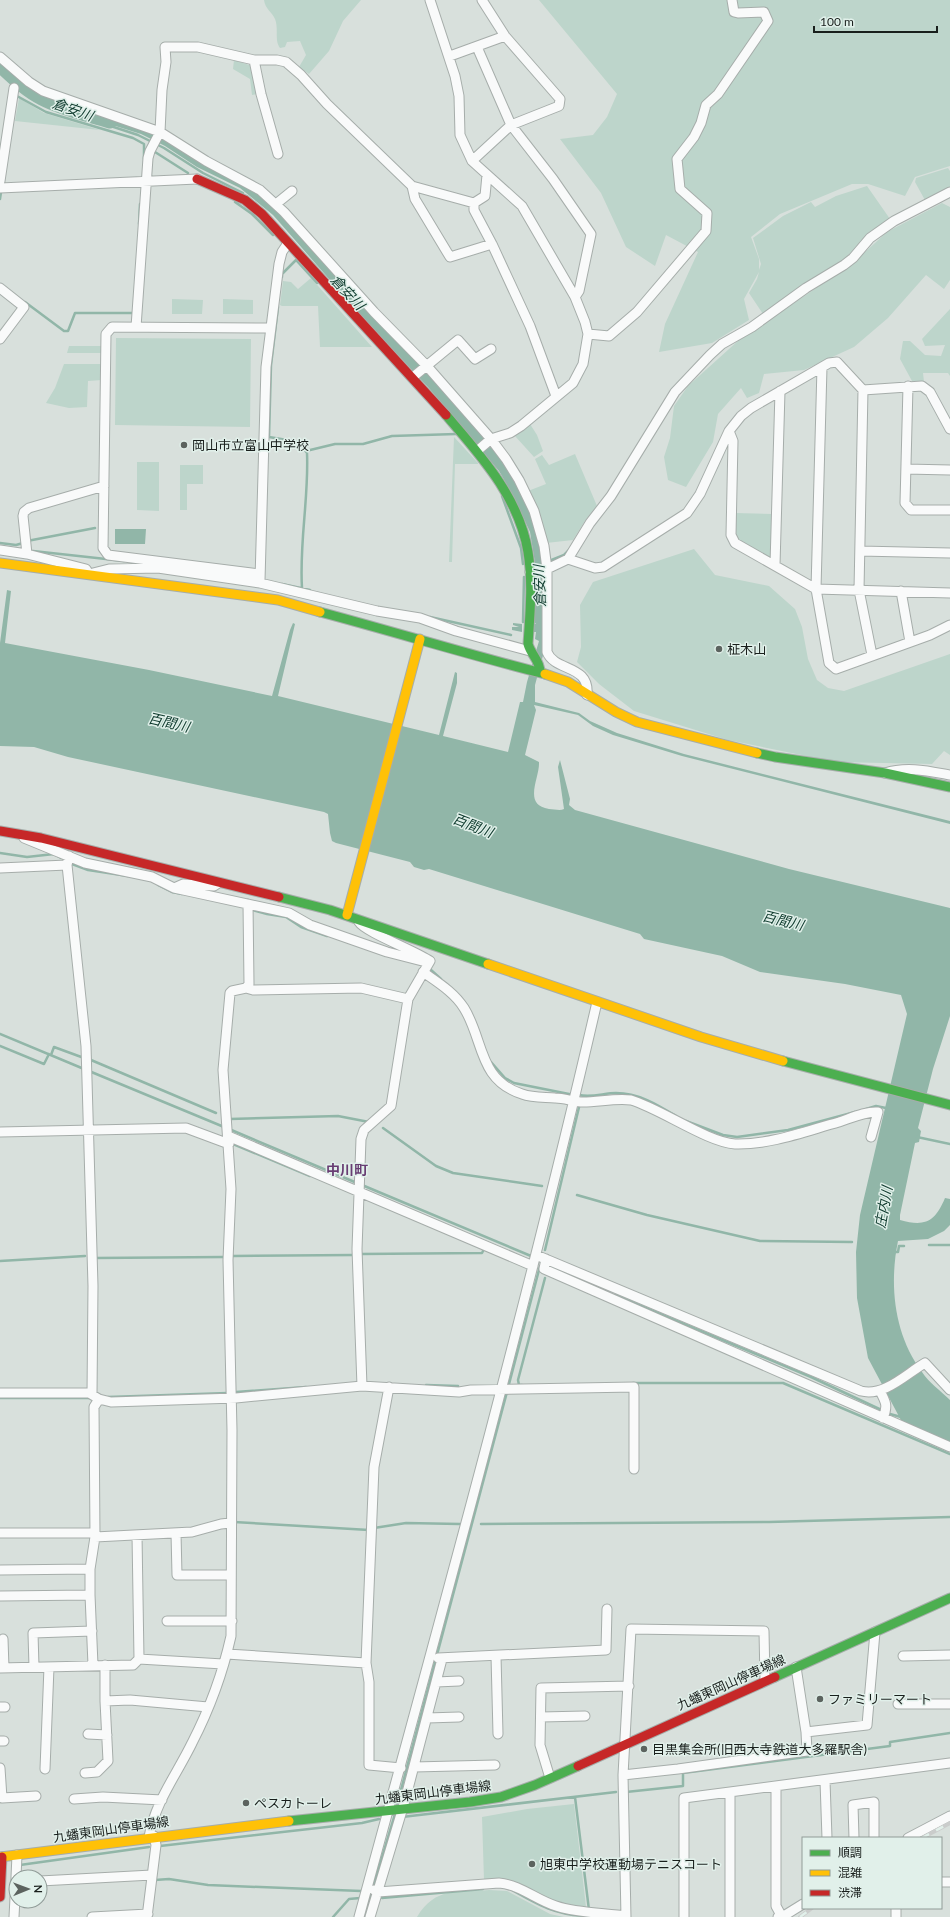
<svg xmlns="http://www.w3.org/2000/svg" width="950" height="1917" viewBox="0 0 950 1917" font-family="Lato,'Noto Sans JP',sans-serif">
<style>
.green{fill:#bdd5cb}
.water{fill:#91b6a8}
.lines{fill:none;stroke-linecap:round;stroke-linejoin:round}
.stream{stroke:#91b6a8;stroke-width:2.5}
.river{stroke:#91b6a8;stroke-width:15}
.street-casing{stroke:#a6adaa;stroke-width:11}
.fast-casing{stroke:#a6adaa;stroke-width:11}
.slow-casing{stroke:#a6adaa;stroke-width:11}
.jam-casing{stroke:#a6adaa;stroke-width:11}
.street{stroke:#f9fafa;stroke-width:9}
.fast{stroke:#4caf50;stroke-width:9}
.slow{stroke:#ffc107;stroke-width:9}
.jam{stroke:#c62828;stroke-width:9}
.rail-casing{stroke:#cacccb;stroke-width:4}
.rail{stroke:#e1f0ea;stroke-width:2.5;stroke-dasharray:8;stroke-linecap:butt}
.poi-dot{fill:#5c635f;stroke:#e1f0ea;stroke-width:1.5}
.labels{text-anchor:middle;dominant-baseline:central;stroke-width:3;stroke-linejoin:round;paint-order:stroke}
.poi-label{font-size:13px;fill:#191f1c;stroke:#e1f0ea;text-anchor:start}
.street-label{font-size:13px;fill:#191f1c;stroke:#e1f0ea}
.water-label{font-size:14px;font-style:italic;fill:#103c2f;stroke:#e1f0ea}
.neighbourhood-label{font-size:14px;font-weight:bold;fill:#683d73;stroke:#e1f0ea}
</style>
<rect width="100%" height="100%" fill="#d8e0dc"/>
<!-- green -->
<path class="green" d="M264 0H361L343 21 329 51 309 74 299 67 306 55 300 41 287 42 285 47 280 48C274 40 279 29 275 19 272 12 265 9 264 0Z
M539 0H950V166L915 177 905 196 868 184H852L780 214 751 237 759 259V270L761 264 753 238 783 216 811 202 815 207 836 196 867 186 890 219 868 233 847 257 763 314 749 293 757 279 759 272 744 299 749 320 712 343 659 352 665 324 698 252 666 235 655 266 626 247 601 193 560 139 593 135 607 117 617 94Z
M234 60 252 66 258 94 252 95 250 79 233 69Z
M19 98 44 113 100 130 15 121Z
M948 168 950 171V188L926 202 915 182 916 178Z
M942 203 950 207V280L944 289 926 275 888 318 854 347 804 370 764 374 759 393 747 398 741 388 718 414 713 442 686 487 668 480 664 457 670 438 674 406 688 386 739 340 852 264 887 232Z
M311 278 372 347H320L318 306H282L280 305 283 281 291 282 298 289Z
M172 299 203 300 202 314H172Z
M223 299 253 300V314H223Z
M950 309V376L948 373H923L924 382 912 381 900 359 903 341H910L925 355 941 356 945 345 925 346 922 339Z
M116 338 251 339 250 427 115 425Z
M69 346H103V353H67Z
M64 364H102V380L88 381 87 407 69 408 46 403 55 388Z
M530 424 537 435 543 451 534 457 515 436Z
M454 437 478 463V464H455L452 562H449Z
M575 454 597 506 586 519 573 540 546 543 528 491 546 484 535 459 542 455 549 465Z
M137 462H159V511L137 510Z
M180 465H203V484H187V510H180Z
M735 513 773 514 772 556 769 558 737 540 734 535Z
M694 549 715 575 769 586 795 609 802 627 808 659 817 680 828 688 844 691 950 654V755L944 751 932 764 836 762 728 740 634 711 599 684 577 662 581 647 580 605 593 582Z
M574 1804 586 1907 552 1902 514 1882 501 1879 484 1880 482 1817 527 1809Z
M489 1890 507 1891 550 1914 564 1917H417C436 1886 457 1893 489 1890Z"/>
<!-- water -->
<path class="water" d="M92 114 151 132 209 167 257 193 278 211 433 380 477 430 506 466 522 493 537 530 544 565 545 648 535 685V702L579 713 590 721 617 733 684 754 950 821V824L682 756 613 735 593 726 578 715 534 705 536 710 525 755 539 762C540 778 522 805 549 809 554 809 560 811 564 809L558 767 560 760 570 799 569 805 575 810 789 869 950 908V1016L933 1069 918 1128 921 1131 919 1142 915 1143 900 1215V1220C925 1227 935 1222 945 1198L950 1199V1225L944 1231 928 1239 898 1241C889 1285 894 1335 922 1372 929 1383 941 1391 950 1400V1443L903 1424 868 1358 857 1298 856 1252 860 1215 907 1014 901 995 845 984 760 972 722 956 644 939 640 934 429 869 424 870 414 867 410 862 336 843 332 841 330 833 328 814 324 812 68 757 34 747 0 746V643L7 590 11 591 5 643 149 670 272 696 290 630 293 623 295 624 278 696 439 735 455 672 457 673V683L443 736 508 752 520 702H523L527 682 539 641 535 639 536 632H533L534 624H536L534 622 536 582 535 563 530 532 514 497 499 471 428 387 366 321 273 215 240 188 197 167 165 146 141 134 90 118Z
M115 529H146L145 544H115Z
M513 623 522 624V632L512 630V627H519L513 625Z"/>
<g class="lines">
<!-- stream -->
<path class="stream" d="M0 70 32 98 50 106 138 135 164 148 203 173 243 193
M17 96 46 112 133 138 144 144V159
M155 152 188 173
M0 199 1 192
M235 202 252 214 273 235
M139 224 140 204
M282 277V274L296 260 317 283
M25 302 64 331H68L75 313H133
M278 307 271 365 269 437 299 442 307 453C309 498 299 543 302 588
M306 451 335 444H363L392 436 456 434
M502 496 521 548 523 564
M27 541 95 528
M0 543 16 545 23 543
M33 551 124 561
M549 561 564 555 569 550
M282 584 310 590
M430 617 511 635
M523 622 524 577
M0 853 27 857 54 854 61 858
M72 864 88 870 128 876
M158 885 172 892 182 894
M249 909 267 914 286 917 301 927 327 936
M431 970 441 979
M0 1034 84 1069
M0 1046 44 1064 49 1054
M51 1055 54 1047 84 1058
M91 1060 216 1113
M491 1062 505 1078 514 1083 569 1094
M89 1071 224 1127
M579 1095C592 1098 604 1093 616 1093 639 1093 658 1105 676 1116
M866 1109 876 1106 886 1108
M230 1119 338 1116 369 1122
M686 1121 723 1135 737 1137 788 1130 855 1112
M383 1128 436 1166 453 1173 542 1186
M229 1129 357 1183
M917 1137 950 1144
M233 1144 310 1176
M362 1185 531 1256
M577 1195 647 1215 760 1241 852 1242
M929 1245H950
M545 1250 580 1103
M893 1252H898L899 1246H904
M360 1254 482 1253 484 1249
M233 1256 354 1255
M95 1258 224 1257
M0 1261 85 1256
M553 1267 581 1280
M615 1295 811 1377 890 1414 901 1417
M633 1383H783L950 1454
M426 1385 458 1386
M522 1385H519L518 1380 545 1278
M508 1388 540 1266
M236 1392 306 1387
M108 1397 228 1393
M0 1398H89
M234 1522 369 1530
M481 1524 769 1522 950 1517
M374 1528 406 1523 460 1524
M626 1792 683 1786V1773L890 1746V1742L950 1733
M575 1797 589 1910
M397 1805 507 1392
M402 1817 616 1792
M160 1846 362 1823 379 1819
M20 1865 149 1847
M155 1880 169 1879 208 1885 361 1891
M512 1890C538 1905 556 1915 587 1916
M382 1898 483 1889
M333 1917 349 1899 360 1898
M364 1917 395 1814"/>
<!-- river -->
<path class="river" d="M0 65C13 77 26 90 42 98 63 109 87 114 110 121"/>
<!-- street casing -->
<g class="street-casing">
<path id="street" d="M430 0 455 76 459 96 460 135 472 161 522 206 575 297 585 322 588 334 583 364 573 383 521 426 510 433 491 439 477 451
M477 47 511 125 553 179 591 234 579 291 575 297
M450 56 505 36
M0 57 29 82 43 91 160 132 206 161 260 190 284 212 374 312 426 365 491 439 506 459 519 480 534 511 544 546 547 569V652C555 672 590 664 587 695
M254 60 261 94 278 154
M472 161 511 125 559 106 560 99 505 36 482 0
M0 181 14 88
M412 186 415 199 450 257 492 244
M0 188 197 179
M474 203V210L492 244 530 326 556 396
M474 203 485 196 487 175
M276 204 292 191
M0 288 24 307 0 339
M136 327 148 158 150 151 160 132 162 90 166 62 165 47H198L254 60H277L286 62 301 75 327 104 412 186 474 203
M588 334 609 336 637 312 706 231 707 213 680 189 677 159 694 137 701 123 706 105 718 94 768 21 764 12 738 13 734 12 732 0
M822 367 816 589 829 663 836 669 930 635 950 625
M413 377 458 340 475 359 491 349
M908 386 905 503 911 510H950
M863 390 922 386 930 392 950 429
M729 431 733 441 731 535 735 543 816 589 950 593
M906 469 950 470
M0 550 27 554 86 569 89 574 109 569 158 568 260 583 377 611 420 618 456 631 530 651
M860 551 950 553
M27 554 23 516 24 512 29 508 104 486
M568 559 595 568 603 567 687 513 700 494 729 431 741 416 751 408 829 363 837 362 863 390 859 590 872 655
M775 565 780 391
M530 572 547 569 568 559 590 523 611 496 675 392 710 355 722 344 752 327 806 288 844 265 853 258 870 238 894 221 950 192
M260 574 108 555 103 548 106 334 112 327 270 328
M260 580 266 367 279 264 282 252 288 243
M901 591 910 642
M885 773C907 766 928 771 950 775
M24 838 85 863 152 877 174 888 289 913 310 925 387 952 426 962
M69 856 67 865 86 1046 93 1286 92 1394
M0 868 67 865
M174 888 183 884 214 886 217 884
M359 922C365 932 416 951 430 961L408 999 391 1106 364 1130 361 1139 357 1249 362 1386
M423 972C437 982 454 992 464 1008 484 1040 478 1080 522 1094 533 1098 545 1097 555 1098 565 1098 574 1102 583 1102 599 1102 615 1098 631 1100 661 1109 707 1142 735 1144 770 1145 806 1131 839 1122 851 1118 866 1111 878 1112L871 1137
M246 988 253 990 361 988 408 999
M0 1132 186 1128 229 1144
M228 1136 533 1266
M536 1255 861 1391C884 1397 906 1374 925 1363L950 1390
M546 1259 544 1269 950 1447
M880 1391C886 1402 888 1406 883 1418
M0 1393H89L99 1399 111 1402 236 1398 362 1386 459 1392 471 1390 634 1387V1469
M0 1533H95
M176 1533 177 1575H231
M95 1537 192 1532 221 1524 230 1523
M0 1570 90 1569
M0 1596 90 1595
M167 1621H232
M3 1639 4 1668
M227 1654 366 1663 369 1682V1765L401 1768
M496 1656 498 1734
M903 1656 950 1655
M438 1658 606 1650 607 1609
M139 1659 223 1664
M366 1663 374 1467 389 1387
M93 1665 90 1595V1569L95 1537 94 1407 99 1399
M105 1665V1701L130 1700 208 1707
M34 1667 33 1633 92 1631
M796 1667 806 1732 867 1725 875 1632
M0 1668 133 1665 139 1659 137 1535
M436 1682 459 1681
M898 1704H950
M0 1707H5
M541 1717 585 1716
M427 1718 459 1717
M88 1734 107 1735
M0 1741H4
M414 1767 495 1765
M0 1768 2 1798 36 1796
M45 1769 49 1667
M85 1773 97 1772 108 1761 105 1701
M623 1775 678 1769 807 1751 806 1732
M550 1778 540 1745 541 1688 629 1686
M825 1781 827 1838
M776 1786V1906L782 1917
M74 1799 103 1797 162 1800
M149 1837C155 1802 177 1774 192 1743 209 1710 223 1672 231 1636L232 1430 228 1260 231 1189 223 1070 230 993 232 991 246 988 249 984 248 904
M854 1838 853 1805 874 1802V1838
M908 1838 950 1816
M16 1877 17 1855
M40 1881 152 1875
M941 1882H950
M374 1890 378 1892 499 1883C521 1885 536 1900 556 1906 576 1913 604 1913 626 1916
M896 1908V1917
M14 1917 16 1878
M92 1917 148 1914
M147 1917 156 1845 154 1836
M359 1917C442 1613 526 1309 597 1002
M370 1917 404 1804 442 1659
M626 1917 623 1775 631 1629 764 1631 765 1681
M684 1917V1798L950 1763
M730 1917V1792
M778 1917H782L803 1904"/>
</g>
<!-- fast casing -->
<g class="fast-casing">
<path id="fast" d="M446 415C481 456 519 497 528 552 533 582 530 614 528 644 531 655 540 660 540 672
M320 612C395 632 470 655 545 674
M757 753 775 757 885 773 950 787
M279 897 330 910 488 964
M783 1061 950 1105
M775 1677 950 1598
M289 1821 470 1802 501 1797 535 1785 578 1766"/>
</g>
<!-- slow casing -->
<g class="slow-casing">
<path id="slow" d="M0 563 278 600 320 612
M545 674 568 682 616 712 637 722 757 753
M347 915 420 639
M488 964 701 1037 783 1061
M0 1857 289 1821"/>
</g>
<!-- jam casing -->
<g class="jam-casing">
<path id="jam" d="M197 179 245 200 262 214 446 415
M0 831 41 838 279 897
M578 1766 775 1677
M0 1897 2 1857"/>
</g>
<!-- street -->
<use href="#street" class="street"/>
<!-- fast -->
<use href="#fast" class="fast"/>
<!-- slow -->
<use href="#slow" class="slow"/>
<!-- jam -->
<use href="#jam" class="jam"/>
<!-- rail casing -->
<g class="rail-casing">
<path id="rail" d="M922 1838 950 1823
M800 1917 812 1908"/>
</g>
<!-- rail -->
<use href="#rail" class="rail"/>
</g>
<!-- markers -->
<g class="poi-dot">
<circle cx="184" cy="445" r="4"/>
<circle cx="719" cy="649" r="4"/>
<circle cx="820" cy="1699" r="4"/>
<circle cx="644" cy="1749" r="4"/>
<circle cx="246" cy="1803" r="4"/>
<circle cx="532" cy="1864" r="4"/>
</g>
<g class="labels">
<!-- poi labels -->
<g class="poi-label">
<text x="192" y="445">岡山市立富山中学校</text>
<text x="727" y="649">柾木山</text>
<text x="828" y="1699">ファミリーマート</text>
<text x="652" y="1749">目黒集会所(旧西大寺鉄道大多羅駅舎)</text>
<text x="254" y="1803">ペスカトーレ</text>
<text x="540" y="1864">旭東中学校運動場テニスコート</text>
</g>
<!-- street labels -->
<g class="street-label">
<text transform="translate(731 1682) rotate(-24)">九蟠東岡山停車場線</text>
<text transform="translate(433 1792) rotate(-7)">九蟠東岡山停車場線</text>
<text transform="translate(111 1829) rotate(-8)">九蟠東岡山停車場線</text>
</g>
<!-- water labels -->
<g class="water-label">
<text transform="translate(73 109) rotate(19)">倉安川</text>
<text transform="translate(348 292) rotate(47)">倉安川</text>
<text transform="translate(539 586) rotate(-92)">倉安川</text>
<text transform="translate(169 722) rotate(13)">百間川</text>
<text transform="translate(473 825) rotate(21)">百間川</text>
<text transform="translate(783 920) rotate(14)">百間川</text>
<text transform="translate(883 1207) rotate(-80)">庄内川</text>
</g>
<!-- neighbourhood labels -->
<g class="neighbourhood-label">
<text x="347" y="1169">中川町</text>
</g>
</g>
<!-- legend -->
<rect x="802" y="1837" width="140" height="72" fill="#e1f0ea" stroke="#919c98"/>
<rect x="810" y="1850" width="20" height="6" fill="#4caf50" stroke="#919c98"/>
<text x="838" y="1857" font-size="12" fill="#191f1c">順調</text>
<rect x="810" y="1870" width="20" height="6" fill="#ffc107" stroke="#919c98"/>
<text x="838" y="1877" font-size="12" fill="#191f1c">混雑</text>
<rect x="810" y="1890" width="20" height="6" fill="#c62828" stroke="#919c98"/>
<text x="838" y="1897" font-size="12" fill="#191f1c">渋滞</text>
<!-- north arrow -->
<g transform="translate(28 1889) rotate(89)"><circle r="19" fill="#e1f0ea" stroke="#919c98"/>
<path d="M0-3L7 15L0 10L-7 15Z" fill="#5c635f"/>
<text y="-6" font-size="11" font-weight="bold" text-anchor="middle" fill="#191f1c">N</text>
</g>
<!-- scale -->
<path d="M814 26v6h123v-6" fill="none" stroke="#191f1c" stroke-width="2"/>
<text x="820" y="26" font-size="12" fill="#191f1c" stroke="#e1f0ea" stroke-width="3" paint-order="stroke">100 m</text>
</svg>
